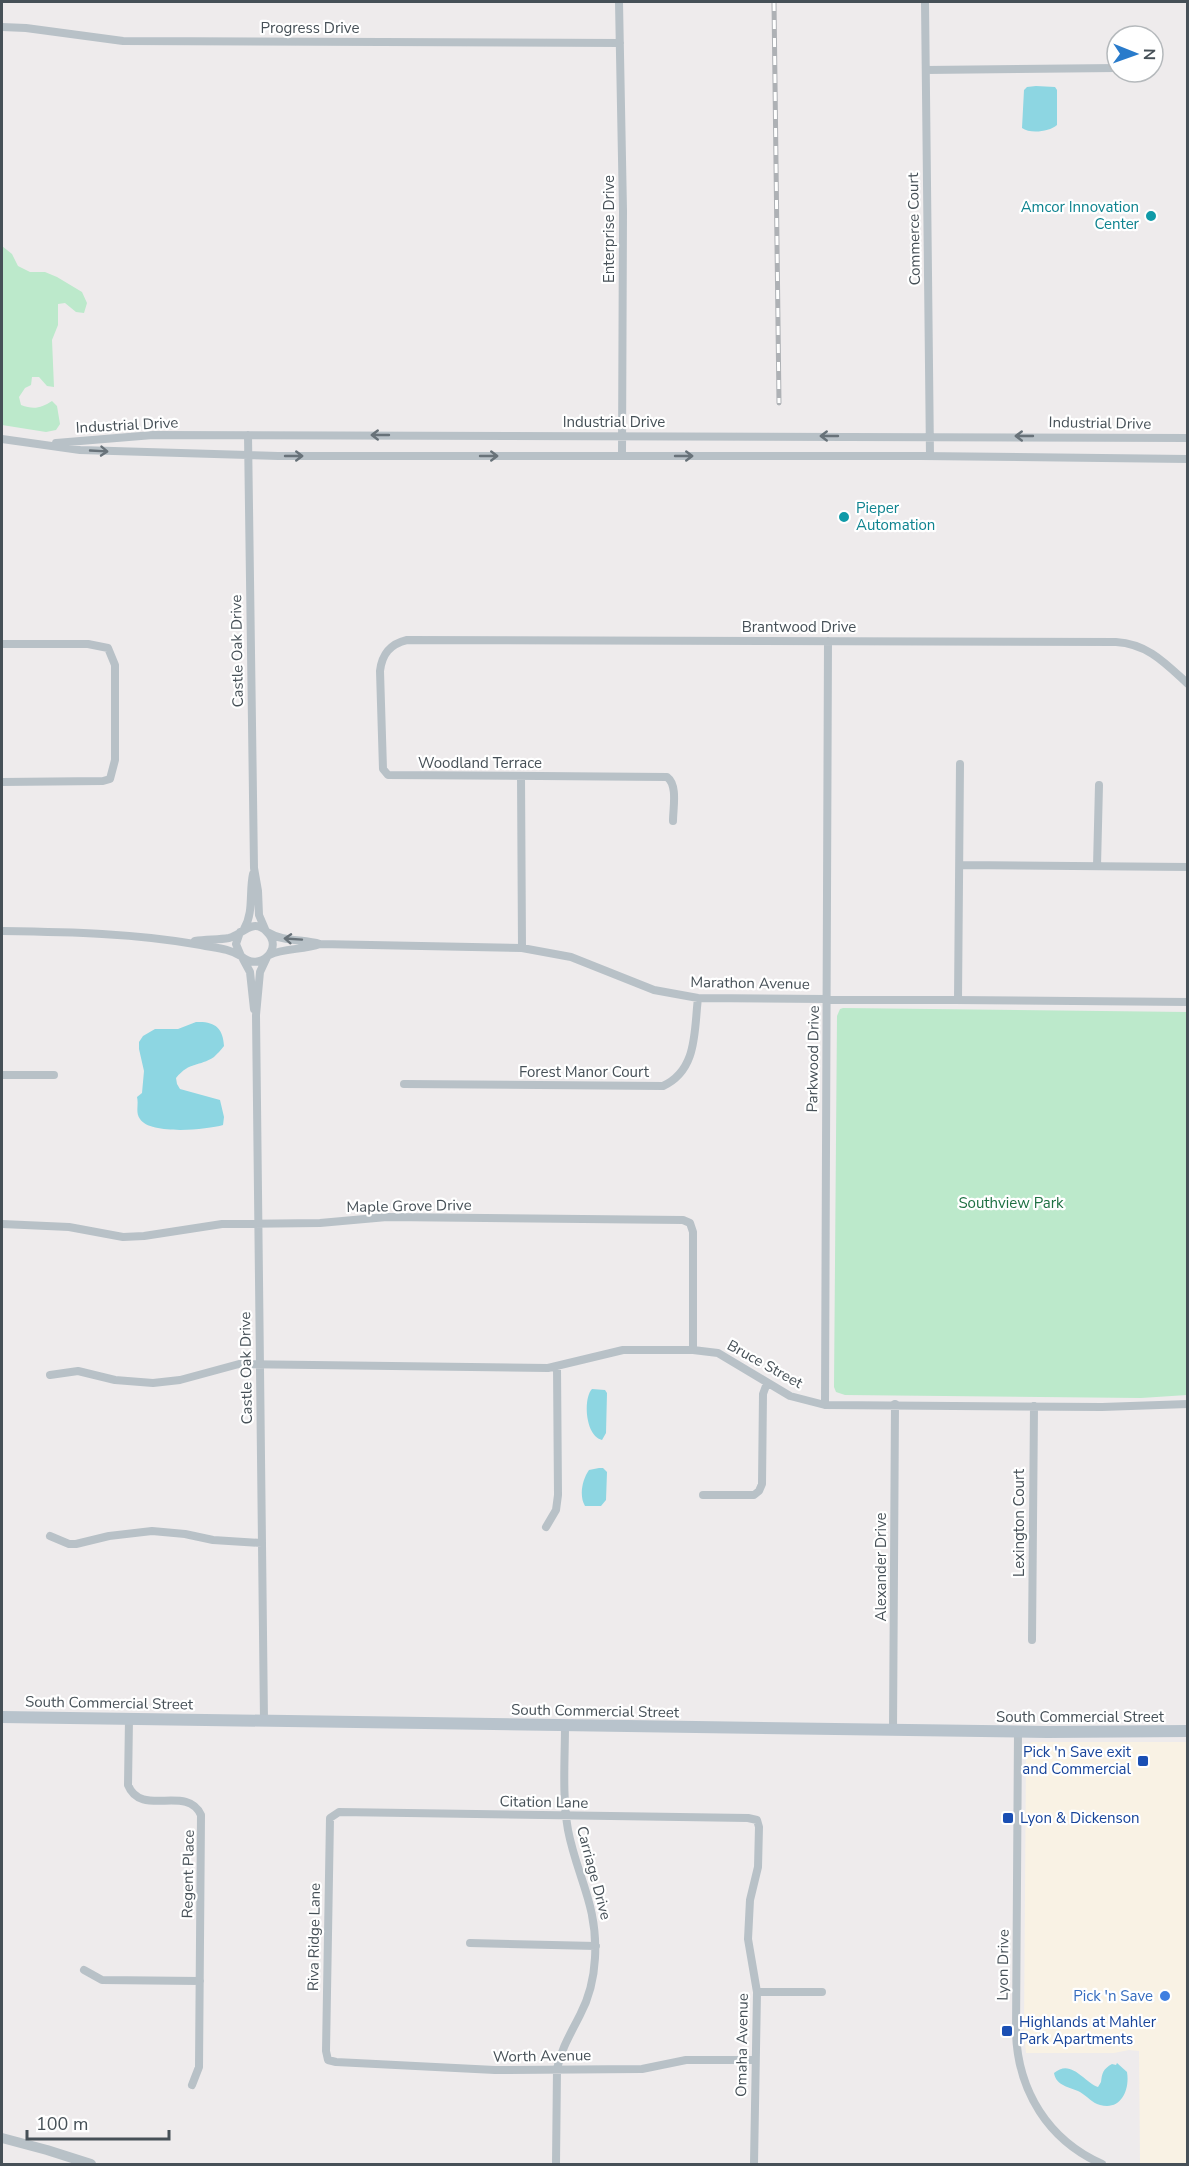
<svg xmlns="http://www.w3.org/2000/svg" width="1189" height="2166" viewBox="0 0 1189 2166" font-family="'Nunito Sans',sans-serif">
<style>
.commercial{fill:#f9f2e4}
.green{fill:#bce9cb}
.water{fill:#8dd6e2}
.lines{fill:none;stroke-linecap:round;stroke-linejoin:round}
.minor{stroke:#b8c1c7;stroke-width:8}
.tertiary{stroke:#b8c1c7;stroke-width:10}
.secondary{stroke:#b8c3cc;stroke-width:12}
.rail-casing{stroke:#aeb1b5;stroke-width:5}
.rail{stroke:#fff;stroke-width:3;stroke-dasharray:9;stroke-linecap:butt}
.oneway{stroke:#687279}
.culture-dot{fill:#0f9aa8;stroke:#fff;stroke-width:2}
.transit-dot{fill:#1a4fb4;stroke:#fff;stroke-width:2}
.shop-dot{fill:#3f7fe0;stroke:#fff;stroke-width:2}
.labels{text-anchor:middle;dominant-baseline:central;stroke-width:4.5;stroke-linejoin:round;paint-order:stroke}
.street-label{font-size:15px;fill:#465057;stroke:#fff}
.culture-label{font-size:15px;fill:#0d838f;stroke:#fff;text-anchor:end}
.park-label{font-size:15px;fill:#1e7042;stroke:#fff}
.transit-label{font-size:15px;fill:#164399;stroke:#fff;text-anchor:start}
.shop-label{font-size:15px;fill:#366cbe;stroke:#fff;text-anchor:end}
</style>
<rect width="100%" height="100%" fill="#eeebec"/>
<!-- commercial -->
<path class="commercial" d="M1032 1742H1187V2164H1140L1139 2051 1129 2050 1114 2053H1026L1024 2032 1026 1756 1028 1745Z"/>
<!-- green -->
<path class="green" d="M2 246 12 254 18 266 30 272H45L57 277 82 292 87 303 84 313 76 312 65 303 58 304V325L52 340 54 387 47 386 39 377H32L31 385 25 388 19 397 21 405C34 410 41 408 52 401L57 406 60 424 56 430 46 432 2 425Z
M843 1008 1187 1012V1395L1141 1398 845 1395 836 1392 834 1387 837 1016 840 1009Z"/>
<!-- water -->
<path class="water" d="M1036 86 1055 87 1057 90V125C1049 132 1030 134 1022 128L1024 90 1027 87Z
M196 1022C215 1021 223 1028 224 1046 221 1050 217 1054 214 1057 199 1067 190 1061 176 1078L177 1084 180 1089 220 1100 224 1117 223 1125C206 1130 150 1135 140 1119 135 1112 139 1105 137 1097L142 1093 144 1071 139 1049V1042L143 1036 155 1029H178Z
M592 1389 605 1390 607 1393 606 1433 602 1440C585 1436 583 1398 592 1389Z
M599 1468H603L607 1472 606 1500 601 1506H585C579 1496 582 1480 589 1470Z
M1117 2063 1127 2072C1130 2090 1121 2111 1100 2105 1092 2103 1087 2096 1080 2092 1070 2087 1056 2086 1054 2073 1071 2058 1084 2082 1098 2087L1101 2082C1102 2073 1103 2069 1112 2064L1116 2065Z"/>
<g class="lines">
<!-- minor -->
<path class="minor" d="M619 2 623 211 622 455
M925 2 930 456
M2 27 26 28 123 41 620 43
M926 70 1117 68
M248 435 254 868 258 891 259 915 265 929
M2 439 80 450 278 456H921L1188 459
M56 443 153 435 1188 438
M2 644H88L108 648 115 665V760L110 779 103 781 2 782
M521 776 522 948
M673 821C673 808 678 785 667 777L388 775 383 769 380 671C382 654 390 644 407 640L1116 642C1148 644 1165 663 1188 684
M960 865 1188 867
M1097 866 1099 785
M244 929C254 912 249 892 253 874
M2 931C68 932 136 933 201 945 215 948 228 948 241 956
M267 932C283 942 303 939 320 944L522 948 571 957 654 990 698 998 1188 1002
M195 941C206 939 218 940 229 938 242 935 253 917 267 932 284 948 260 973 241 956L236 944 240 932
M269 955C285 948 303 950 320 944
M243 959 250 972 254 1009
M958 999 960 764
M2 1075H54
M404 1084 663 1086C698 1070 694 1030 698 998
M2 1224 69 1227 123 1237 144 1236 222 1224 320 1223 387 1217 683 1220 690 1223 693 1232V1350
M50 1375 78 1371 115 1380 153 1383 180 1380 239 1364 548 1368 623 1350H693L718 1353 790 1396 825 1405 1102 1407 1188 1404
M825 1405 828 641
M703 1495H754L759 1491 762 1484 763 1394 767 1383
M546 1527 556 1510 558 1495 557 1367
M50 1536 69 1544H76L109 1536 152 1531 185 1534 213 1540 262 1543
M1032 1640 1034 1406
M129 1719 128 1785C141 1818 187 1784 201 1815L199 2067 192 2085
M264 1721 256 1015 260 972 267 957
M893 1730 895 1404
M1018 1732 1016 2033C1018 2091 1048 2140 1102 2164
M470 1943 596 1946
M84 1970 102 1980 200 1981
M757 1992H822
M556 2164 557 2069C561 2049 571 2033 580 2015 589 1998 594 1977 595 1958 598 1905 577 1877 568 1830 562 1796 565 1759 565 1725
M754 2164 757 1992 748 1939 750 1900 758 1867 759 1827 757 1820 748 1818 339 1812 330 1818 326 2051 328 2060 336 2062 495 2070 642 2069 686 2060H755"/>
<!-- tertiary -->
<path class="tertiary" d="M2 2138 47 2150 91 2164"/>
<!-- secondary -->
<path class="secondary" d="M2 1717 1047 1732 1188 1731"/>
<!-- rail casing -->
<g class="rail-casing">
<path id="rail" d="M774 2 779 403"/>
</g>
<!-- rail -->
<use href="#rail" class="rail"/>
</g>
<!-- one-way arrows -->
<defs><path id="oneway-shaft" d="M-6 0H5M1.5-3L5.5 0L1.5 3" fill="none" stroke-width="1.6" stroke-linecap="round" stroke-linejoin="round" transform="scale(1.5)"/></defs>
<g class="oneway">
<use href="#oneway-shaft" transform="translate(380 435) rotate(-180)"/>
<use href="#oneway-shaft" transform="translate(829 436) rotate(180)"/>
<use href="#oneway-shaft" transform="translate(1024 436) rotate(-180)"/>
<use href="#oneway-shaft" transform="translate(99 451) rotate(3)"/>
<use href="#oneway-shaft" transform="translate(294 456)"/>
<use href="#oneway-shaft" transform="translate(489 456)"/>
<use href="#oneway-shaft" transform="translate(684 456)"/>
<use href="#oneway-shaft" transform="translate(293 939) rotate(-176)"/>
</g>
<!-- markers -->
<g class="culture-dot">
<circle cx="1151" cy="216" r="6"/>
<circle cx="844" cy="517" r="6"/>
</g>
<g class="transit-dot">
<rect x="1137" y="1755" width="12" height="12" rx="3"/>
<rect x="1002" y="1812" width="12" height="12" rx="3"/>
<rect x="1001" y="2025" width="12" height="12" rx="3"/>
</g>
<circle class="shop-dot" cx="1165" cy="1996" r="6"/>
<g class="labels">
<!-- street labels -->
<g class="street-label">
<text x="310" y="28">Progress Drive</text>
<text transform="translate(609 229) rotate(-90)">Enterprise Drive</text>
<text transform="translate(914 229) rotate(-91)">Commerce Court</text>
<text x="614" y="422">Industrial Drive</text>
<text transform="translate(1100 423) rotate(1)">Industrial Drive</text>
<text transform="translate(127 425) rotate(-3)">Industrial Drive</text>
<text x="799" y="627">Brantwood Drive</text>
<text transform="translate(237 651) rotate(-91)">Castle Oak Drive</text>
<text x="480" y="763">Woodland Terrace</text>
<text transform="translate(750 983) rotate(1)">Marathon Avenue</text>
<text transform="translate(813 1059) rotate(-89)">Parkwood Drive</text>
<text x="584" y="1072">Forest Manor Court</text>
<text transform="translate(409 1206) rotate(-1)">Maple Grove Drive</text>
<text transform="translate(765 1364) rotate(29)">Bruce Street</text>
<text transform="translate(246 1368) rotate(-91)">Castle Oak Drive</text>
<text transform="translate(1019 1523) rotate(-90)">Lexington Court</text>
<text transform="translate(881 1567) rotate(-90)">Alexander Drive</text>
<text transform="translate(109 1703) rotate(1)">South Commercial Street</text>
<text transform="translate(595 1711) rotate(1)">South Commercial Street</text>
<text x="1080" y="1717">South Commercial Street</text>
<text transform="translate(544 1802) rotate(1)">Citation Lane</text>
<text transform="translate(594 1873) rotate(75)">Carriage Drive</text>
<text transform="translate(188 1874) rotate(-89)">Regent Place</text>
<text transform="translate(314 1937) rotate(-89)">Riva Ridge Lane</text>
<text transform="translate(1003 1965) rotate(-89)">Lyon Drive</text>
<text transform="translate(742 2045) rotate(-89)">Omaha Avenue</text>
<text transform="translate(542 2056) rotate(-1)">Worth Avenue</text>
</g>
<!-- culture labels -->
<g class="culture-label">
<text x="1139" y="207">Amcor Innovation<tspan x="1139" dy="17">Center</tspan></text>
<text x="856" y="508" text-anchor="start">Pieper<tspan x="856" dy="17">Automation</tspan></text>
</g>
<!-- park labels -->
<g class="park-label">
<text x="1011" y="1203">Southview Park</text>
</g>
<!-- transit labels -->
<g class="transit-label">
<text x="1131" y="1752" text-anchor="end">Pick 'n Save exit<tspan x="1131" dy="17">and Commercial</tspan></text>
<text x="1020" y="1818">Lyon &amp; Dickenson</text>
<text x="1019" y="2022">Highlands at Mahler<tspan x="1019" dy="17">Park Apartments</tspan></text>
</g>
<!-- shop labels -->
<g class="shop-label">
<text x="1153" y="1996">Pick 'n Save</text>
</g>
</g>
<!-- border -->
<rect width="1189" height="2166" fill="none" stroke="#465057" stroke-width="6"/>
<!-- north arrow -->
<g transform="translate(1135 54) rotate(91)"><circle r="28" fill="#ffffff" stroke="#b5b9bc" stroke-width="1.5"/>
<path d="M0-4.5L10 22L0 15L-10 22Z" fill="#297bcb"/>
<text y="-9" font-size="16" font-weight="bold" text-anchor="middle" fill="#465057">N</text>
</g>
<!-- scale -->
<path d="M27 2130v9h142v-9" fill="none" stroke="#465057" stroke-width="3"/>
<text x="36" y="2130" font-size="18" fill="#465057" stroke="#ffffff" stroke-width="4.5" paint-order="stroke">100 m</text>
</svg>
